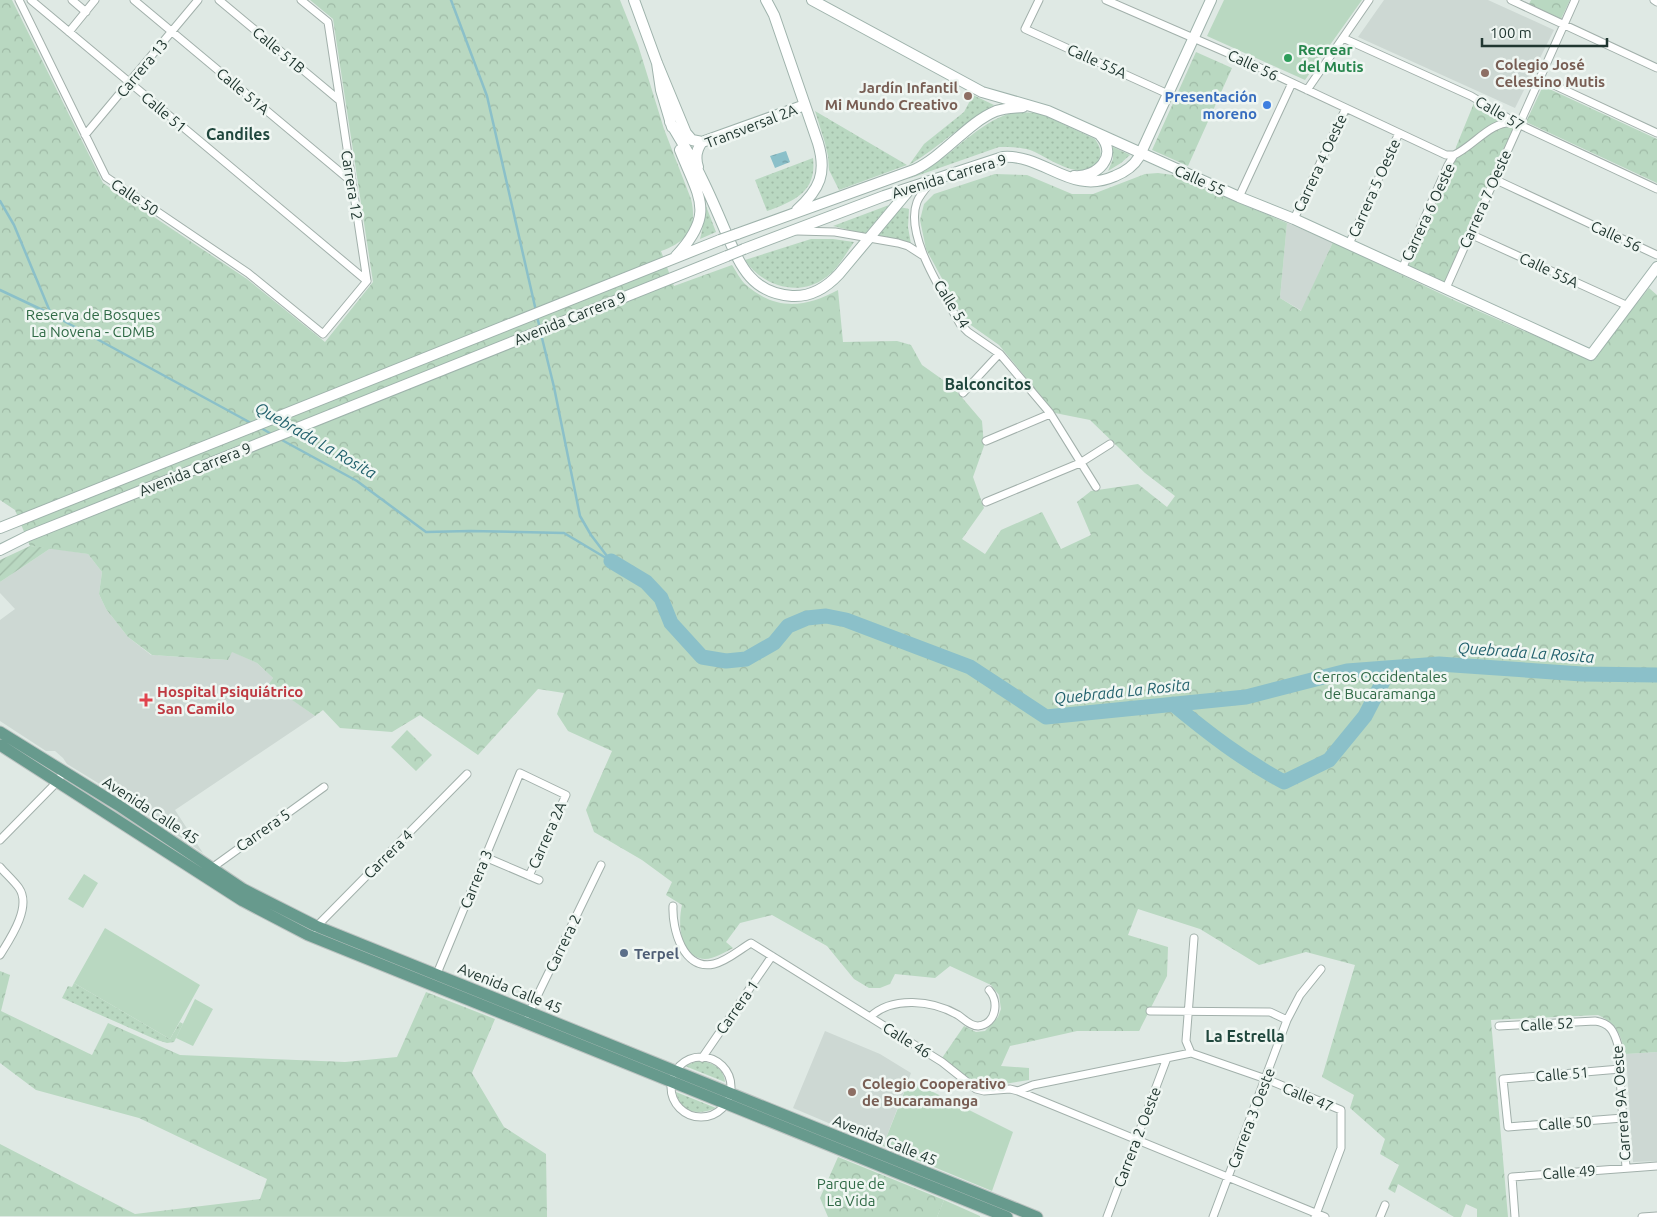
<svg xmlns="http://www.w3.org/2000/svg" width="1657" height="1217" viewBox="0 0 1657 1217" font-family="Ubuntu,sans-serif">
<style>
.built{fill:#cdd8d3}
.grass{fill:url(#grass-dots)}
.forest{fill:url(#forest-crowns)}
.garden{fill:url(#garden-furrows)}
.pitch{fill:#b9d8c1}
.water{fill:url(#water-ripples)}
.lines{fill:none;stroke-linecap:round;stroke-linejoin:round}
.stream{stroke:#8bc0c9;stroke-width:2.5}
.river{stroke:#8bc0c9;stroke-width:15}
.street-casing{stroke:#a2b0ab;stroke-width:9}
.secondary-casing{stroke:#9fb3ac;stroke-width:12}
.primary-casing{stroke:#bcc3c1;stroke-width:13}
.street{stroke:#fff;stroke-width:7}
.secondary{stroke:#fff;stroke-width:10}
.primary{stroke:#679a8d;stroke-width:11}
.secondary-bridge-casing{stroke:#9fb3ac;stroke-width:12;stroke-linecap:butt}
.secondary-bridge{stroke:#fff;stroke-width:10}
.leisure-dot{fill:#2e9e5b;stroke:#eff6f2;stroke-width:2}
.education-dot{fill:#8d6e63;stroke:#eff6f2;stroke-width:2}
.shop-dot{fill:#3f7fe0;stroke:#eff6f2;stroke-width:2}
.health-dot{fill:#e0444e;stroke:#eff6f2;stroke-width:2}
.service-dot{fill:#5c6f8a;stroke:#eff6f2;stroke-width:2}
.labels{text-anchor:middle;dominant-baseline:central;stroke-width:5;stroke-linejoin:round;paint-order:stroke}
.leisure-label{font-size:15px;font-weight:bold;fill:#27864d;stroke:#eff6f2;text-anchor:start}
.street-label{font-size:15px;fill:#213731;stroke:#eff6f2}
.education-label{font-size:15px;font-weight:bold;fill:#785e54;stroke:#eff6f2;text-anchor:start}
.shop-label{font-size:15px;font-weight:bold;fill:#366cbe;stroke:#eff6f2;text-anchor:end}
.park-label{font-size:15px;fill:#306a46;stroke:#eff6f2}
.health-label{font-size:15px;font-weight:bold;fill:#be3a42;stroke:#eff6f2;text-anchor:start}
.service-label{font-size:15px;font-weight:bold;fill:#4e5e75;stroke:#eff6f2;text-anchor:start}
.neighbourhood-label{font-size:16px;font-weight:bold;fill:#20473d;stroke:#eff6f2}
.water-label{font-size:16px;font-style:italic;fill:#22616d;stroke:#eff6f2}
</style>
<defs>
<pattern id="grass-dots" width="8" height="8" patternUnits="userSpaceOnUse" patternTransform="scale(1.25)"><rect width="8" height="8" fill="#b9d8c1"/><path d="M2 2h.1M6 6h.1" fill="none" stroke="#9fbaa6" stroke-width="1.8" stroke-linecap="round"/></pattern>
<pattern id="forest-crowns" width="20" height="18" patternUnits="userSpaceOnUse" patternTransform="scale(1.25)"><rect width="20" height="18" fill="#b9d8c1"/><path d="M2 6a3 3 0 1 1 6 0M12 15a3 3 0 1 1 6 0" fill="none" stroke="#9fbaa6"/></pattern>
<pattern id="garden-furrows" width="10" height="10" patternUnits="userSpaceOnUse" patternTransform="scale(1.25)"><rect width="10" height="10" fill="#b9d8c1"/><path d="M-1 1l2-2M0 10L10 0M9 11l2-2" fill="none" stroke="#9fbaa6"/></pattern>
<pattern id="water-ripples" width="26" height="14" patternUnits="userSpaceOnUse" patternTransform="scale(1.25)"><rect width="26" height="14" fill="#8bc0c9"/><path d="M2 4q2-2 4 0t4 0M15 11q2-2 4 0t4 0" fill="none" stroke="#719da4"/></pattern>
</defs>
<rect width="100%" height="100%" fill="#dfe9e4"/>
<!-- built -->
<path class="built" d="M1384 0H1488L1554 30 1515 108 1358 37Z
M1287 223 1333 242 1302 311 1280 298Z
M51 548 88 554 102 572 99 594 106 609 128 637 151 655 227 660 231 651 257 663 273 678 270 684 315 716 175 810 203 853 126 800 67 764 63 758 55 751H46L0 721V620L15 609 0 593V582Z
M825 1031 880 1054 911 1073 883 1146 793 1108Z
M1657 1052V1161L1633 1162 1626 1054Z"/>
<!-- grass -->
<path class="grass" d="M973 95 994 105C963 122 939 148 909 165L924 144 964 112Z
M815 111 907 165 839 190 829 170 828 156 825 143Z
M1016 112 1039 113 1095 139C1100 146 1103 154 1098 161 1082 185 1049 157 1030 150 1020 147 1010 147 999 147L908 179C916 175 925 172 932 166 959 148 983 119 1016 112Z
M1113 147 1130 155 1121 163 1108 171 1113 159Z
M813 158C817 192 794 201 767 211L755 180Z
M693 172 716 232 700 239C708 208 703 202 693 172Z
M889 205 865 234 833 226Z
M900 207 909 209 908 227 911 244 878 236Z
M811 239H833L854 242C845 255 837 270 825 278 798 298 761 285 745 260Z
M74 983 170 1039 180 1022 183 1024 174 1042 167 1043 157 1040 62 998 68 986 72 987Z
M697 1061C710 1061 724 1067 725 1082L685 1066Z
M676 1092 716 1108C698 1116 680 1113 676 1092Z"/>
<!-- forest -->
<path class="forest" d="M0 0H12L103 183 247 279 325 342 373 282 333 19 310 0H620L638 45 664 129 691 199C698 227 687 242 661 251L674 286 732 265C736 271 740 279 745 284 775 311 805 308 838 290L843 342 897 341 911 345 922 365 953 387 982 421 984 446 973 477 984 508 962 539 985 554 1001 530 1042 512 1061 549 1091 535 1077 502 1091 491 1138 484 1167 507 1175 496 1145 473 1090 420 1055 413 999 345 965 321 926 249 920 220 924 204 934 194 995 174 1027 175 1072 194H1093L1145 174 1158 173 1173 175 1287 223 1280 298 1301 311 1333 242 1456 301 1592 361 1649 288 1657 295V1052L1626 1054C1619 1033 1619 1025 1598 1015L1491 1020 1508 1217H1477V1209L1466 1204 1461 1217H1454L1398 1184 1395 1193 1388 1189 1399 1165 1380 1154 1385 1139 1350 1108 1354 1095 1322 1077 1355 965 1306 952 1259 965 1200 929 1138 909 1128 935 1168 947 1167 976 1139 1031H1077L1010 1046 1001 1066 1029 1068V1080L986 1087C969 1084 955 1068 942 1058L964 1026 976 1032 985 1031 998 1017 1001 1009 999 995 991 985 950 966 935 978 895 974 890 984 880 988H869L854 979 827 946 772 915 740 923 726 942 733 948C723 953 710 962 699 958 679 952 678 921 682 905L666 895 672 882 642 860 594 832 586 810 612 751 568 731 557 714 564 693 538 689 478 755 420 715 392 732 340 728 323 710 315 716 269 684 273 678 257 663 232 652 228 660 152 655 128 637 106 609 99 594 102 572 88 554 30 546 15 510 0 500Z
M1531 0H1570L1561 19 1529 4Z
M1196 52 1232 68 1188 166 1152 150Z
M1543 86 1657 139V183L1526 122Z
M1474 103 1514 127 1444 283 1407 266 1453 164 1456 147Z
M407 730 432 755 416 771 391 747Z
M0 971 10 975 1 1011 92 1055 108 1023 180 1055 345 1062 397 1057 426 992 495 1019 472 1073 504 1127 546 1154 547 1217 0 1216V1144L135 1214 260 1199 267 1179 139 1118 36 1090 0 1063Z
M838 1157 944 1200 937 1217H828L820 1198Z"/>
<!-- garden -->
<path class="garden" d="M30 546 51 548 0 582V560Z"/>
<!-- pitch -->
<path class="pitch" d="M1224 0H1362L1305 80 1207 36Z
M84 874 98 883 83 908 68 899Z
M105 928 200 985 170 1039 74 983Z
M195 999 213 1009 193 1046 176 1038Z
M909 1080 1013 1132 992 1191 883 1146Z
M944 1200 980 1216V1217H937Z"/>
<!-- water -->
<path class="water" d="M786 151 790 162 775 168 770 156Z"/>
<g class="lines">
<!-- stream -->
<path class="stream" d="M451 0 487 96 536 311
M0 201 14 225 51 314 251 423
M0 290 51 314
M537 317 540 328
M541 334 554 387 580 516 591 535 610 560
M261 428 273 435
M280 439 357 481 426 532 470 531 564 533 611 561"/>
<!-- river -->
<path class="river" d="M611 561 646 582 661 598 671 623 702 657 726 661 746 659 774 643 788 626 807 618 826 616 846 620 970 667 1046 717 1246 697 1347 671 1439 664 1582 674 1657 675
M1173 704C1208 733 1243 760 1284 782L1329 760 1365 716 1390 668"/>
<!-- street casing -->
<g class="street-casing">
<path id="street" d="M19 0 106 177 248 273 323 334 367 281 328 22 301 0
M31 0 367 281
M72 0 86 12
M134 0 352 182
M219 0 339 100
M1039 0 1025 29 1168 94
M1106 0 1237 57 1446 155H1454
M1511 0 1657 68
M1654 0 1657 2
M69 32 95 0
M1343 38 1471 96 1518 124 1657 189
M1539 78 1657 133
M1307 90 1369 0
M85 135 198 0
M1454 155C1474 146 1491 120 1514 123
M1494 179 1657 255
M933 180C927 187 920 194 917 202 904 236 944 294 960 324L968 332 1000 354 1050 413 1096 487
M1239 197 1292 83
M1294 219 1346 108
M797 231 835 232 898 243 908 246 922 255
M1470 234 1628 306
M1349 244 1399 133
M1402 269 1448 165 1454 155
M1446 288 1575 0
M963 393 999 354
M986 441 1050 414
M986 502 1080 463 1110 444
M0 840 58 781 63 772
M485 857 539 880
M0 867C6 874 14 881 19 888 32 907 10 939 0 955
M209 870 324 787
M673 906C672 929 683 971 714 964 727 961 739 950 751 943L942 1062 976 1089 984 1091 1010 1089 1018 1091 1325 1217
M315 928 467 774
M436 976 520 773 566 795 529 876
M1150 1011 1270 1012 1287 1020
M528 1015 601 865
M870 1017C892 996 932 1000 958 1015 964 1019 970 1026 978 1026 997 1024 999 1001 989 990
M1499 1026 1595 1021C1610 1023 1614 1031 1618 1045L1626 1168
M1191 1053 1266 1079 1341 1110V1148L1315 1217
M1191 1053 1186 1041 1194 938
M671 1087a30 30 0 1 1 60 0a30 30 0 1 1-60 0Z
M702 1058 772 956
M1620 1069 1503 1079 1508 1127 1623 1118
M1018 1091 1033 1085 1191 1053
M1107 1217 1167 1058
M1213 1217 1287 1020 1300 995 1321 969
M1380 1217 1385 1205
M1515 1217 1512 1177 1657 1166
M1642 1217 1657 1216"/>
</g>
<!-- secondary casing -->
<g class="secondary-casing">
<path id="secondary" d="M634 0 657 63 686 133 692 140 702 142
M766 0 774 15 818 143C827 173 820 189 797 210
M812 0 982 92 1048 111 1239 197 1294 219 1591 355 1657 267
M657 63 661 90 672 127
M670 122C681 141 693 159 702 179 711 197 719 216 727 235 741 267 752 293 792 296 811 297 826 288 839 274L910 189
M698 167C695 158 696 150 702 142L805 105
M1074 176C1097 178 1119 156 1100 135
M737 234 914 170C944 156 967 123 996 111 1005 108 1014 108 1023 107
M744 249 884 196 1003 157C1045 154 1070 196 1115 176 1125 172 1133 167 1139 157L1211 0
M676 256C716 213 699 198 680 150
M0 528 720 240
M0 550 28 536 727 256"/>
</g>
<!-- primary casing -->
<g class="primary-casing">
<path id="primary" d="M0 732 118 805 243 889 316 926 1037 1217
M0 745 243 901 308 935 1007 1217"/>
</g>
<!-- street -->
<use href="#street" class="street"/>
<!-- secondary -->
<use href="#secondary" class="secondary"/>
<!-- primary -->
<use href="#primary" class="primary"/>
<!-- secondary-bridge casing -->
<g class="secondary-bridge-casing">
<path id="secondary-bridge" d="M720 240 737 234
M727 256 744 249"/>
</g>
<!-- secondary-bridge -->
<use href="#secondary-bridge" class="secondary-bridge"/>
</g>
<!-- markers -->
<circle class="leisure-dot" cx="1288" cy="58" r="5"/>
<g class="education-dot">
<circle cx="1485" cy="73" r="5"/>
<circle cx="968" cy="96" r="5"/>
<circle cx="852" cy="1092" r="5"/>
</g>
<circle class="shop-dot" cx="1267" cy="105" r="5"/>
<path class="health-dot" d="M143.5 692.5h5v5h5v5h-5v5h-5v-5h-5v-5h5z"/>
<circle class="service-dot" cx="624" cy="953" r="5"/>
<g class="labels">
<!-- leisure labels -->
<g class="leisure-label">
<text x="1298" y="49">Recrear<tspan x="1298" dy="17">del Mutis</tspan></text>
</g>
<!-- street labels -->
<g class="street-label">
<text transform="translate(279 50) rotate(40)">Calle 51B</text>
<text transform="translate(1097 61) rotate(24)">Calle 55A</text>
<text transform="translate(1253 65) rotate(25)">Calle 56</text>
<text transform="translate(142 68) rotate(-50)">Carrera 13</text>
<text transform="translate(243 91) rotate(40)">Calle 51A</text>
<text transform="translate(164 112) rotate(40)">Calle 51</text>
<text transform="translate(1500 113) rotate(30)">Calle 57</text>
<text transform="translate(751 126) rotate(-21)">Transversal 2A</text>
<text transform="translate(1320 163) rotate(-65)">Carrera 4 Oeste</text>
<text transform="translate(949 176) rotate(-17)">Avenida Carrera 9</text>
<text transform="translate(1200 180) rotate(24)">Calle 55</text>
<text transform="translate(352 185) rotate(81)">Carrera 12</text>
<text transform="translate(1374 188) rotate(-66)">Carrera 5 Oeste</text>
<text transform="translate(135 197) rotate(34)">Calle 50</text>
<text transform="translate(1485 199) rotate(-66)">Carrera 7 Oeste</text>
<text transform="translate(1428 212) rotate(-65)">Carrera 6 Oeste</text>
<text transform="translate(1616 236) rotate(25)">Calle 56</text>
<text transform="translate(1549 270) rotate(25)">Calle 55A</text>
<text transform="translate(952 304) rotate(58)">Calle 54</text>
<text transform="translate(570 318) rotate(-22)">Avenida Carrera 9</text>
<text transform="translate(195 469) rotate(-22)">Avenida Carrera 9</text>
<text transform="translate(151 810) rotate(33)">Avenida Calle 45</text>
<text transform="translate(263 830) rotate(-35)">Carrera 5</text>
<text transform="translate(547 835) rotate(-66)">Carrera 2A</text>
<text transform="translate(388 854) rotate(-45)">Carrera 4</text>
<text transform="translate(476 879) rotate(-68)">Carrera 3</text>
<text transform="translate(563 943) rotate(-64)">Carrera 2</text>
<text transform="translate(510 988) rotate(22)">Avenida Calle 45</text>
<text transform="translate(737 1007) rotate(-55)">Carrera 1</text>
<text transform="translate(1547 1024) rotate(-3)">Calle 52</text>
<text transform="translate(907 1040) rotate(32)">Calle 46</text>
<text transform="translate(1562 1074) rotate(-5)">Calle 51</text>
<text transform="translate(1308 1097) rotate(22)">Calle 47</text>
<text transform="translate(1621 1103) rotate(-94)">Carrera 9A Oeste</text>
<text transform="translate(1251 1118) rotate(-69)">Carrera 3 Oeste</text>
<text transform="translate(1565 1123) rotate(-4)">Calle 50</text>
<text transform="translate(1137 1137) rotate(-69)">Carrera 2 Oeste</text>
<text transform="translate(885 1140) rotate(22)">Avenida Calle 45</text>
<text transform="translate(1569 1172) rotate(-4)">Calle 49</text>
</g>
<!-- education labels -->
<g class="education-label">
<text x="1495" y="64">Colegio José<tspan x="1495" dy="17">Celestino Mutis</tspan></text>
<text x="958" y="87" text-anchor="end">Jardín Infantil<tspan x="958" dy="17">Mi Mundo Creativo</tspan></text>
<text x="862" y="1083">Colegio Cooperativo<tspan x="862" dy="17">de Bucaramanga</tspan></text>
</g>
<!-- shop labels -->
<g class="shop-label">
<text x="1257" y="96">Presentación<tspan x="1257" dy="17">moreno</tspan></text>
</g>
<!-- park labels -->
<g class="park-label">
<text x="93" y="314">Reserva de Bosques<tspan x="93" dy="17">La Novena - CDMB</tspan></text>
<text x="1380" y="676">Cerros Occidentales<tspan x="1380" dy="17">de Bucaramanga</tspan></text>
<text x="851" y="1183">Parque de<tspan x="851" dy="17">La Vida</tspan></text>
</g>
<!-- health labels -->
<g class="health-label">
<text x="157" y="691">Hospital Psiquiátrico<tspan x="157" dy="17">San Camilo</tspan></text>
</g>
<!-- service labels -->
<g class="service-label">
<text x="634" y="953">Terpel</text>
</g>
<!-- neighbourhood labels -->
<g class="neighbourhood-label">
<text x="238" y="134">Candiles</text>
<text x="988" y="384">Balconcitos</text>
<text x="1245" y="1036">La Estrella</text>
</g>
<!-- water labels -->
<g class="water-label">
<text transform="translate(316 440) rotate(30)">Quebrada La Rosita</text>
<text transform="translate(1526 652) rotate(4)">Quebrada La Rosita</text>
<text transform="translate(1122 691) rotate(-6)">Quebrada La Rosita</text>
</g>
</g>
<!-- scale -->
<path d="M1482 38v8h125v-8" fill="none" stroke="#213731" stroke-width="2.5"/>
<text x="1490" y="38" font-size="15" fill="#213731" stroke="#eff6f2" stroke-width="4" paint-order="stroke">100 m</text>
</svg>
